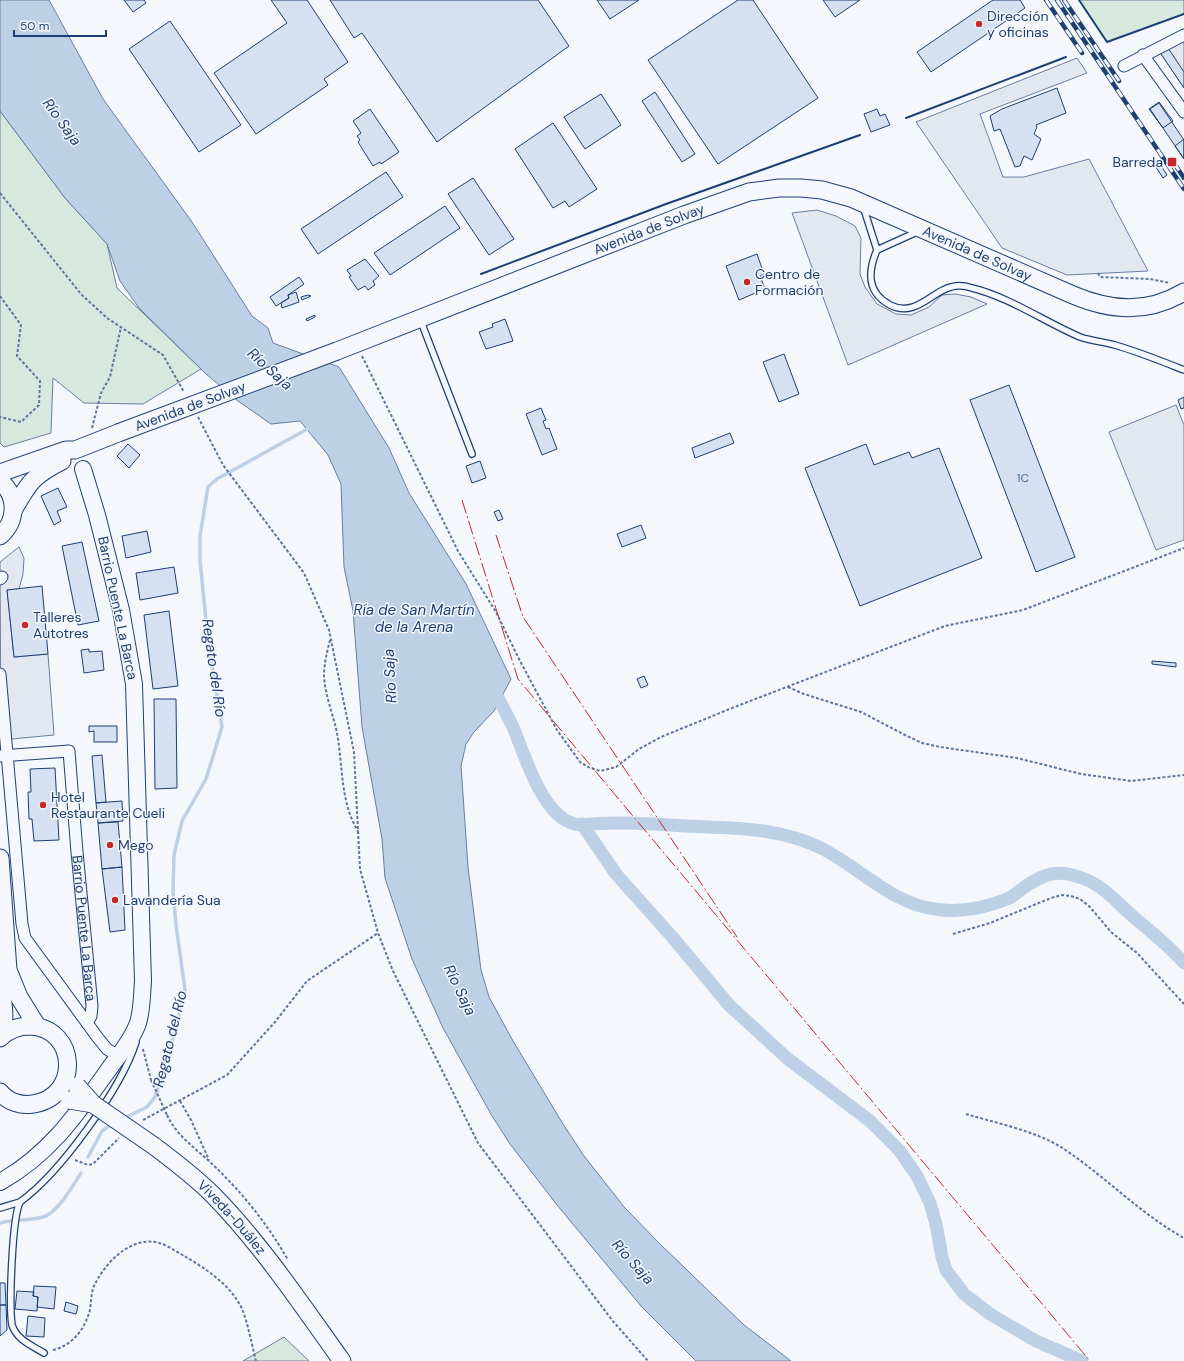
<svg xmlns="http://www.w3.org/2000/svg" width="1184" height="1361" viewBox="0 0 1184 1361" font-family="'DM Sans',sans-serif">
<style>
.green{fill:#d7e8df;stroke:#687fa3}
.parking{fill:#e3e8f0;stroke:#687fa3}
.water{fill:#bed0e5;stroke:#687fa3}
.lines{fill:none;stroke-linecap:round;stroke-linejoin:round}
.stream{stroke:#bed0e5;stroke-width:3.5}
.canal{stroke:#bed0e5;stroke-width:13}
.building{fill:#d5e0f0;stroke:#1d3f73}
.lane-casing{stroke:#1d3f73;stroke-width:8}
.street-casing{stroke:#1d3f73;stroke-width:13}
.secondary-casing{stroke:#1d3f73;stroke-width:18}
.primary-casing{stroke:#1d3f73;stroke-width:19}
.path{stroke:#5e769c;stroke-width:2;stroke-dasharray:3 2;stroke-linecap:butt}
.lane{stroke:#f4f7fb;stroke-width:5.5}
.street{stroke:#f4f7fb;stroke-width:11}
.secondary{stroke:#f4f7fb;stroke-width:16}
.primary{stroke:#f4f7fb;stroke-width:17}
.rail-casing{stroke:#1d3f73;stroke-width:4.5}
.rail{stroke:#f4f7fb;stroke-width:3;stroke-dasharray:9;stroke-linecap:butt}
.primary-bridge-casing{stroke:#1d3f73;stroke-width:19;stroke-linecap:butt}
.path-bridge{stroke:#5e769c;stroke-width:2;stroke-dasharray:3 2;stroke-linecap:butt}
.primary-bridge{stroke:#f4f7fb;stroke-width:17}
.wall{stroke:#1d3f73;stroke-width:2}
.power{stroke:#c62828;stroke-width:1;stroke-dasharray:14 3 2 3;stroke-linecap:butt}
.poi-dot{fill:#c62828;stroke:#f4f7fb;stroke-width:1.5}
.labels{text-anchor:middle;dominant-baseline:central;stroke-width:3;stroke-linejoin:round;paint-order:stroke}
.number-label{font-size:12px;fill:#4b6792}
.poi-label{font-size:14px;fill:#1d3f73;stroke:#f4f7fb;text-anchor:start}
.street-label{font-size:14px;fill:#1d3f73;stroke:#f4f7fb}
.water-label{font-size:15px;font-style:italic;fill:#1d3f73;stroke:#f4f7fb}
</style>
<rect width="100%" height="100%" fill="#f4f7fb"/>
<!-- green -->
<path class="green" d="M1079 0H1184V14L1107 42Z
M0 111 65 198 107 244 117 288 201 369 143 404 84 403 53 378 51 433 4 447 0 443Z
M284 1337 309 1361H243Z"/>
<!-- parking -->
<path class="parking" d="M1184 41V88L1159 51Z
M1077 58 1087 73 980 114 1003 177H1024L1089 159 1148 271 1067 275 1002 248 916 122Z
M817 210 836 216 855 226 861 238 860 274 865 287 877 304 896 314 911 315 929 307 942 295 955 294 971 297 987 304 848 365 792 213Z
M1176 405 1184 425V540L1156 550 1109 432Z
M19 547 24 558 23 574 19 589 7 590 14 657 48 654 54 735 1 740 0 562Z"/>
<!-- water -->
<path class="water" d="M0 0H49L103 99 192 222 252 316 268 328 273 343 339 367 389 448 409 493 466 584 511 679 494 711 474 732 466 744 461 766 468 867 481 970 489 997 513 1041 563 1124 584 1156 625 1208 660 1244 744 1325 791 1361H696L641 1306 557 1205 510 1144 492 1116 443 1028 412 959 385 878 382 839 362 727 353 611 344 567 341 484 328 455 300 421 271 424 238 401 206 374 139 308 120 281 107 244 65 198 0 111Z"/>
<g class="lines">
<!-- stream -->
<path class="stream" d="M123 1119 147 1107 155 1097 162 1077 177 1023 185 990 176 925 173 891 174 855 182 821 206 779 222 727 208 641 200 560V536L208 487 217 479 311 427
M88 1157 102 1131 114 1123
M0 1223C14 1219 29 1221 43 1217 58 1213 73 1185 81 1173"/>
<!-- canal -->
<path class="canal" d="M491 685C499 699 506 713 513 727 525 755 543 822 580 825 615 821 651 824 687 826 732 828 779 827 821 848 859 867 892 904 935 909 958 913 985 908 1007 899 1013 897 1018 892 1023 888 1045 873 1057 869 1082 878 1105 886 1119 905 1137 920 1154 934 1170 947 1184 963
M582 824 616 874 674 939 729 1005 788 1059 870 1121 899 1150 917 1176 930 1203 936 1224 942 1257 946 1270 964 1294 990 1314 1036 1341 1082 1361"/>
</g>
<!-- building -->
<path class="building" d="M124 0H144L146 3 133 12Z
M271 0H307L348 62 324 79 328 85 256 134 214 73 287 23Z
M330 0H538L569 46 437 142 362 33 354 38Z
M597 0H639L610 19Z
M738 0H753L818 98 718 164 648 60Z
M823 0H860L835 17Z
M993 0H1020L1025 8 931 72 917 52Z
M170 21 241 125 199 152 129 49Z
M1168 48 1184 72V88L1159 51Z
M1057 88 1066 113 1036 125 1037 127 1034 134 1041 139 1032 160 1024 156 1020 166 1015 167 1000 129 994 131 990 116 1002 109Z
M655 92 695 154 682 162 642 101Z
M601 94 621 125 585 149 564 117Z
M1159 102 1173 121 1163 128 1149 109Z
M1159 103 1184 140V159L1150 109Z
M370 109 399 152 381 164 380 162 373 166 358 142 360 140 357 136 361 133 353 121Z
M877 109 880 116 885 114 890 125 871 132 864 114Z
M553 123 597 189 569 207 565 201 553 208 515 149Z
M1184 139V159L1175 146Z
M1158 161 1167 175 1163 178 1154 164Z
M386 172 403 197 318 254 301 229Z
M473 178 514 239 489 255 448 194Z
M445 206 460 228 390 275 374 253Z
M757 254 764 274 760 276 765 289 739 300 726 266Z
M365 259 379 276 373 281 375 285 368 290 365 286 358 290 349 277 351 276 347 270Z
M299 277 304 284 288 295 289 298 276 306 270 297Z
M296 292 299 302 282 308 281 303 289 298 288 295Z
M308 295 311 296 302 300 301 297Z
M315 315V317L307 321 306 319Z
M505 319 513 341 486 349 479 332 493 327 492 324Z
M784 354 799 394 779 402 763 362Z
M1009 385 1075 557 1036 572 970 400Z
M1184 397V408L1181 409 1178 400Z
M541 408 546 420 543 421 546 429 549 428 557 449 542 455 526 414Z
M730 433 734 443 695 458 692 448Z
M128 444 140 455 129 468 117 456Z
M866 444 874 465 909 452 912 458 939 448 982 558 860 606 805 468Z
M480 461 486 478 472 483 466 466Z
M58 488 67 507 57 511 61 521 54 525 41 496Z
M499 510 503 519 498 521 494 512Z
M641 525 646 538 622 547 617 534Z
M147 531 151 552 126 558 122 536Z
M82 542 99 621 78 625 62 546Z
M174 567 178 593 140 600 136 573Z
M42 586 48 654 14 657 7 590Z
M169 611 178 686 153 689 144 615Z
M89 649V652L102 651 104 670 84 673 81 650Z
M1152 661 1176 663V667L1152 664Z
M644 676 648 685 641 688 637 679Z
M154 699H176L177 788 155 789Z
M89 726H117V742H94V731L89 732Z
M102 755 106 802 96 803 92 756Z
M55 768 59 840 34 841 32 819H29L28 792H31L30 769Z
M122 801 123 821 98 823 96 803Z
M118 822 122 867 102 869 98 823Z
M122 867 125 930 110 932 102 869Z
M0 1283H5L6 1305H0Z
M34 1286 56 1287 54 1309 37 1307 38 1297 33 1296Z
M17 1291 34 1292 33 1296 38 1297 37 1311 15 1309Z
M66 1302 78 1306 76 1314 64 1311Z
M0 1305H6L7 1330 0 1336Z
M28 1316 45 1318 44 1337 26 1336Z"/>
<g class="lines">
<!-- lane casing -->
<g class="lane-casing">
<path id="lane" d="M863 206 877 250
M919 231 877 250C868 271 866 292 890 305 916 318 932 291 951 287 958 285 966 286 972 288 1009 297 1045 322 1080 337 1092 341 1104 342 1115 345 1139 352 1161 361 1184 370
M420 319 472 454
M0 1208 20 1202
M44 1353C31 1345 17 1340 12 1325 9 1306 12 1218 20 1202 60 1173 121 1089 136 1042"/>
</g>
<!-- street casing -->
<g class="street-casing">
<g id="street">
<path d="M1143 55 1184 112"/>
<path d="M1124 66 1184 35"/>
<path d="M0 579 2 577"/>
<path d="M0 674 22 924 25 938 98 1038 107 1049 118 1056"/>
<path id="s1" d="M0 756 69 751 77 852 92 1006 91 1016 87 1023"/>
</g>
</g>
<!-- secondary casing -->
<g class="secondary-casing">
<path id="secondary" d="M0 1182C49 1155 77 1114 109 1069 119 1055 132 1040 138 1023 142 1010 142 994 143 981L134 684 121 610 97 515 83 469"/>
</g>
<!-- primary casing -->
<g class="primary-casing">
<g id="primary">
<path id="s2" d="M337 351 684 215 749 192 779 188H801L822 190 851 198 1073 295C1111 311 1147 314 1184 292"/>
<path d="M0 473 66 450H75L118 433"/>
<path d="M0 481C18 496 17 521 0 536"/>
<path d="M14 509C29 482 34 475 62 461"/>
<path d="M0 858 8 970 19 997 37 1026"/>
<path d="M0 979C2 999 7 1017 1 1036"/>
<path d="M0 1038C8 1030 19 1026 30 1026 78 1028 81 1097 33 1104 21 1106 8 1102 0 1092"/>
<path id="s3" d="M154 1146C174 1161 195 1177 213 1195 262 1245 301 1304 342 1361"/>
</g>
</g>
<!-- path -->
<path class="path" d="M0 193 81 294 107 318 163 355 184 392
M1098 273 1100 277 1150 279 1170 283
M0 296 21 325 17 356 40 381 39 405 21 422 0 417
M362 356 458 551 496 612 520 661 557 730 580 762 588 767 600 771 616 767 639 749 661 737 732 708 945 626 1023 610 1184 548
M198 417 223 465 304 573 329 630 354 752 360 869 378 933 393 971 478 1143 612 1320 648 1361
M92 428 101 393 110 377 121 327
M330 640C327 652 324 664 324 676 325 695 333 714 337 733 343 765 340 802 358 831
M788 687 804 694 861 712 905 735 922 743 940 747 1017 758 1081 774 1131 781 1184 775
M953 934 990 923 1051 898 1062 895 1071 896 1080 899 1089 906 1111 932 1137 953 1184 1004
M143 1049 151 1080
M180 1101 191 1120 209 1160
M966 1114C996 1123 1035 1131 1061 1147 1104 1175 1139 1213 1184 1238
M167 1115C177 1136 194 1147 210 1162 241 1191 267 1223 288 1260
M143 1120 227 1075 275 1022 307 981 378 933
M75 1160 88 1165 93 1164 119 1138
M53 1350C70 1346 82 1333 88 1316 92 1307 90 1295 94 1286 105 1263 131 1235 159 1243 168 1245 178 1253 186 1257 208 1270 235 1288 244 1314 249 1329 252 1345 256 1361"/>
<!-- lane -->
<use href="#lane" class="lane"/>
<!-- street -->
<use href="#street" class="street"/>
<!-- secondary -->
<use href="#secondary" class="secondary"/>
<!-- primary -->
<use href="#primary" class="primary"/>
<!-- rail casing -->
<g class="rail-casing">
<path id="rail" d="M1046 0 1082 53
M1057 0 1184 189
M1064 0 1119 81
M1174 163 1184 178"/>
</g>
<!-- rail -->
<use href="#rail" class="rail"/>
<!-- primary-bridge casing -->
<g class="primary-bridge-casing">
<g id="primary-bridge">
<path id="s4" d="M118 433 337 351"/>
<path d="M77 1086 93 1104 154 1146"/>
<path d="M69 1100 93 1104"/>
</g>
</g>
<!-- path-bridge -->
<path class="path-bridge" d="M151 1080 167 1115"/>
<!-- primary-bridge -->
<use href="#primary-bridge" class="primary-bridge"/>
<!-- wall -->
<path class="wall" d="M1079 0 1107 42 1184 14
M906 118 1066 57
M481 274 666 204 860 135"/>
<!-- power -->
<path class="power" d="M462 500 518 679 1090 1361
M496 535 523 617 737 937"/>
</g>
<!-- markers -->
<g class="poi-dot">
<circle cx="979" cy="24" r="4"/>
<rect x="1167" y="157" width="10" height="10" rx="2"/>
<circle cx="747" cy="282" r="4"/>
<circle cx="25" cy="625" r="4"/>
<circle cx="43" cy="805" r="4"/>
<circle cx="110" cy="845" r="4"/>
<circle cx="115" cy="900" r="4"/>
</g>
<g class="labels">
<!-- number labels -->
<g class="number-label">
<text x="1023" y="478">1C</text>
</g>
<!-- poi labels -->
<g class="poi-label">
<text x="987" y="16">Dirección<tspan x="987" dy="16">y oficinas</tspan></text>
<text x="1163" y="162" text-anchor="end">Barreda</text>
<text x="755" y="274">Centro de<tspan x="755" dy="16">Formación</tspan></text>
<text x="33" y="617">Talleres<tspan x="33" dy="16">Autotres</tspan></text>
<text x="51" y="797">Hotel<tspan x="51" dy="16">Restaurante Cueli</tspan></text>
<text x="118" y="845">Mego</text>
<text x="123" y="900">Lavandería Sua</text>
</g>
<!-- street labels -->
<g class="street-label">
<text stroke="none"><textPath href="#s2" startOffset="335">Avenida de Solvay</textPath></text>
<text stroke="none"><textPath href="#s2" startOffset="683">Avenida de Solvay</textPath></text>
<text stroke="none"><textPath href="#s4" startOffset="77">Avenida de Solvay</textPath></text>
<text transform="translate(118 608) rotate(78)">Barrio Puente La Barca</text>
<text stroke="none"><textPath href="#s1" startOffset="247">Barrio Puente La Barca</textPath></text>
<text stroke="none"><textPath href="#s3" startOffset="106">Viveda-Duález</textPath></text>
</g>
<!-- water labels -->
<g class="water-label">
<text transform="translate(62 122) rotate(54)">Río Saja</text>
<text transform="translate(270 369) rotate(42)">Río Saja</text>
<text x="414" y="610">Ría de San Martín<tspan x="414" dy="17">de la Arena</tspan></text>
<text transform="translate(214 668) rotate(82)">Regato del Río</text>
<text transform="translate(390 676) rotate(-93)">Río Saja</text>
<text transform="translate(460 990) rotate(64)">Río Saja</text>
<text transform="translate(170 1039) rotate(-76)">Regato del Río</text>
<text transform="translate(633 1262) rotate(48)">Río Saja</text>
</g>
</g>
<!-- scale -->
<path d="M14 30v6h92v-6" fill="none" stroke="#1d3f73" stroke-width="2"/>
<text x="20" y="30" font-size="12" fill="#1d3f73" stroke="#f4f7fb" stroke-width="3" paint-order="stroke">50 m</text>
</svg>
